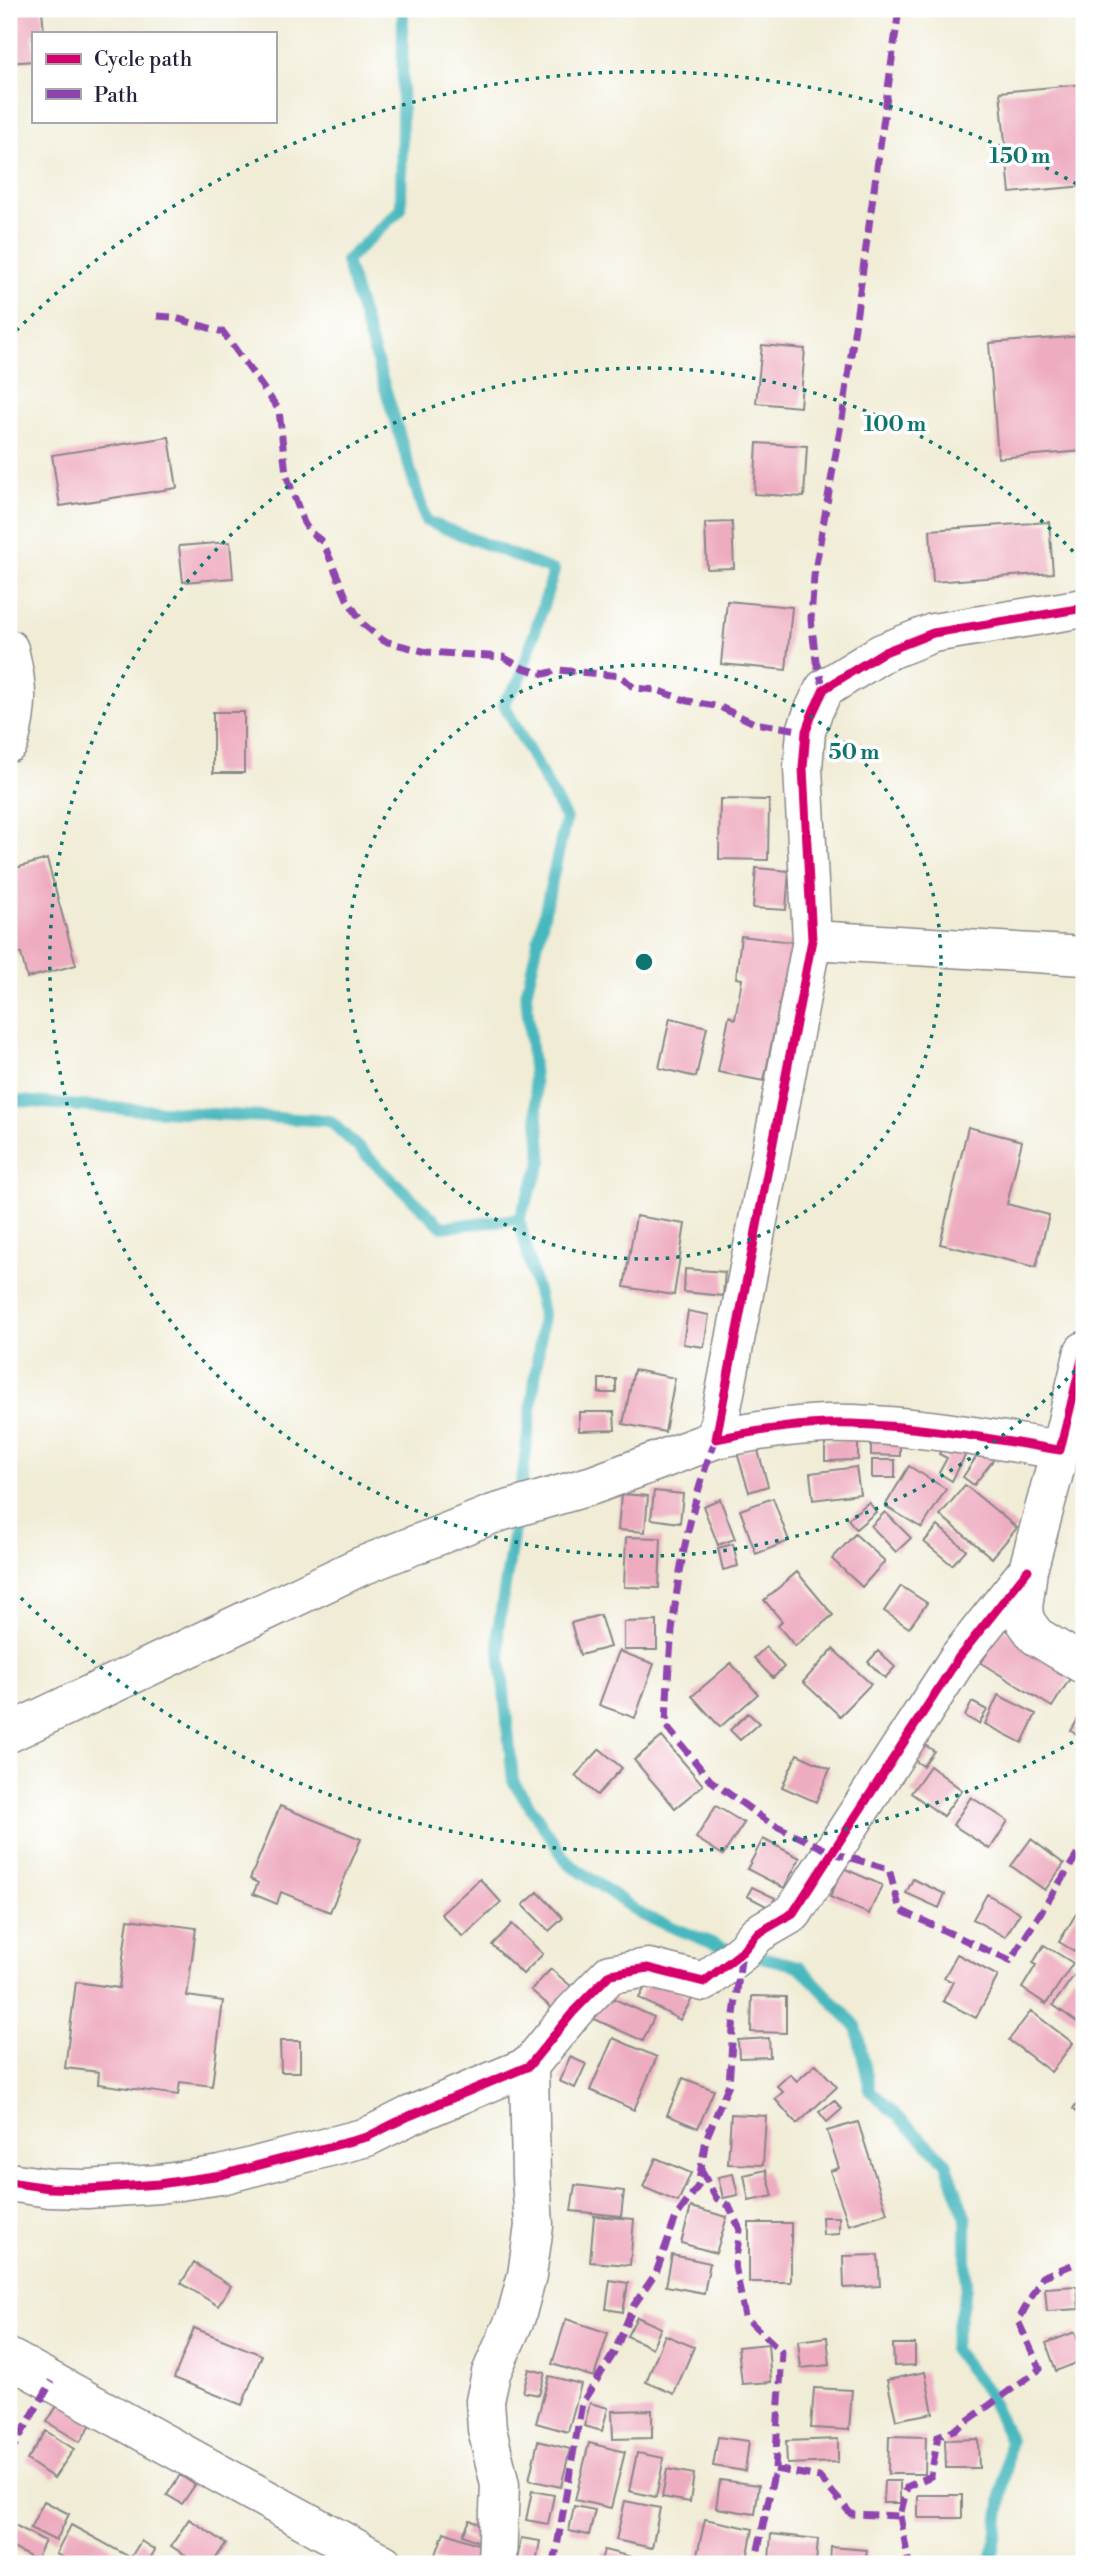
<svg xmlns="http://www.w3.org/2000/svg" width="1093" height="2573" viewBox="0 0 1093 2573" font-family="'Libre Bodoni',serif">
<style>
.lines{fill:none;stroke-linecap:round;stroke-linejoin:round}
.stream{stroke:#49b8be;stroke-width:12}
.building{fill:#eeacc0}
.minor-casing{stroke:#898788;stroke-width:41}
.minor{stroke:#fff;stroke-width:38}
.quiet{stroke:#8e44ad;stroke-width:7;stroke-dasharray:14 7;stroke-linecap:butt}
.cycleway-casing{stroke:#fff;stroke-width:13}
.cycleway{stroke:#d6006c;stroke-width:9}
.ring{fill:none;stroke:#0f766e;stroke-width:3.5;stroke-dasharray:3.5 7}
.centre{fill:#0f766e;stroke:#fff;stroke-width:3.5}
.ring-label{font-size:21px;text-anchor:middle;font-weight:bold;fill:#0f766e;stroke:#fff;stroke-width:7;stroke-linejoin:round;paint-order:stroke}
</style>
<rect width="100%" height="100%" fill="#fff"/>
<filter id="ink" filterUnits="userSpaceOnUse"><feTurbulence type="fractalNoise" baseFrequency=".0143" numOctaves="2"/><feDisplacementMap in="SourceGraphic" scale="14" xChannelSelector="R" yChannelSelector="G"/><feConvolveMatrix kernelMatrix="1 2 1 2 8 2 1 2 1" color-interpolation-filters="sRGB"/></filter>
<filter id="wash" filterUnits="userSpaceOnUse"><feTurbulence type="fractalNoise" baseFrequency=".00686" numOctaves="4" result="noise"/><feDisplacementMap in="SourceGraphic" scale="28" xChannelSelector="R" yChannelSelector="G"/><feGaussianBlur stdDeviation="1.57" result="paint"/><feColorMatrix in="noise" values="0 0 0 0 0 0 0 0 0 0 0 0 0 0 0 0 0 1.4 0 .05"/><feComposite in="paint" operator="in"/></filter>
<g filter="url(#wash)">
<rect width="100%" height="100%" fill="#f0ecd6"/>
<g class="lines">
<!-- stream -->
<path class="stream" d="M403 9 401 209 346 261 426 521 554 571 519 682 503 703 566 819 526 994 542 1162 519 1219 543 1315 524 1467 498 1630 513 1781 567 1862 642 1915 727 1949 799 1966 856 2026 870 2090 946 2162 966 2219V2288L953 2349 986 2390 1010 2441 995 2545 990 2564
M9 1100 80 1106 330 1121 442 1227 519 1219"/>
</g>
<g id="blocks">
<!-- building -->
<path class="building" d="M9 9H42L44 33H33V61L9 63Z
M1084 84V186L1010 193 1000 92Z
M1084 336V451L998 458 989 343Z
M762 345 805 349 800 407 756 403Z
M169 437 177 488 60 506 52 455Z
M757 443 807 446 804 497 754 494Z
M732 522 734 568 707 569 705 523Z
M1049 522 1053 573 933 582 930 530Z
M230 542 233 578 183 582 179 546Z
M727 601 792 607 786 670 721 664Z
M213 712H244V773H213Z
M720 799 769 800 768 860 719 859Z
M47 859 76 965 27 978 21 953 9 957V870Z
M756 868 789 871 786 910 753 908Z
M741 936 792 942 764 1081 718 1072 729 1016 735 1019 742 979 736 978Z
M670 1018 707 1027 696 1077 659 1068Z
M968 1127 1022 1141 1007 1204 1049 1215 1036 1267 940 1244Z
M636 1216 685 1224 674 1295 624 1287Z
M685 1269 725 1272 723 1296 684 1292Z
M688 1311 709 1315 704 1347 683 1344Z
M634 1370 675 1378 665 1432 623 1424Z
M599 1379H616V1393H599Z
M579 1412H614L615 1430 579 1431Z
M871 1433H900V1456L871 1455Z
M948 1437 969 1448 952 1481 939 1473 947 1458 939 1454Z
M858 1440V1460L825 1461V1441Z
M757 1447 768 1486 749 1492 737 1453Z
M981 1450 994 1459 974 1485 963 1477Z
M872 1460H895V1478H872Z
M909 1466 946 1489 922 1528 885 1506Z
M856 1467 860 1494 813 1500 810 1473Z
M965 1485 1017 1528 992 1558 940 1515Z
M654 1491 683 1494 680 1523 651 1519Z
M621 1494 648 1496 645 1532 618 1530Z
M773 1498 789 1541 756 1554 740 1510Z
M720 1499 735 1539 718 1545 703 1506Z
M869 1502 876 1512 856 1529 848 1519Z
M885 1512 911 1538 896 1552 871 1526Z
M938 1526 966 1550 952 1565 924 1542Z
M855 1534 885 1561 862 1587 832 1559Z
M626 1537 661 1538 659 1588 624 1587Z
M733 1544 738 1566 723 1570 718 1548Z
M797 1572 833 1615 795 1646 778 1626 782 1621 764 1600Z
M901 1586 927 1603 909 1628 884 1611Z
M600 1615 610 1647 580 1655 571 1623Z
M657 1621V1650H624V1622Z
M1003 1628 1074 1672 1052 1707 981 1663Z
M766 1647 784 1667 773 1678 754 1658Z
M833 1649 871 1684 840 1716 803 1682Z
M619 1651 654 1664 635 1718 599 1705Z
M878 1651 895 1667 885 1678 868 1662Z
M731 1663 758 1694 720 1727 692 1696Z
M998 1695 1036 1714 1022 1743 985 1724Z
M972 1702 987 1710 979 1724 965 1716Z
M1084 1709V1739L1071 1731Z
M748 1713 759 1723 740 1740 730 1730Z
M662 1737 703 1785 675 1808 634 1760Z
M922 1743 934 1751 923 1766 911 1758Z
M600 1749 622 1768 597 1795 575 1776Z
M797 1754 830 1769 816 1802 782 1787Z
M930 1766 962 1790 943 1816 911 1793Z
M971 1797 1008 1821 990 1849 953 1825Z
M280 1806 361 1839 330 1912 281 1892 277 1904 253 1894 258 1883 250 1879Z
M716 1806 744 1823 723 1855 696 1838Z
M763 1839 800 1858 784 1888 747 1869Z
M1031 1839 1064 1864 1045 1890 1011 1866Z
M843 1868 882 1885 869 1914 830 1897Z
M480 1879 501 1902 463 1937 441 1914Z
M913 1879 945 1894 939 1908 906 1893Z
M752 1887 775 1898 770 1908 747 1896Z
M538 1892 563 1918 549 1931 523 1905Z
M987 1894 1020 1913 1005 1937 973 1919Z
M1081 1906 1084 1908V1957L1059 1942Z
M128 1919 196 1928 187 1996 223 2001 212 2086 180 2082 178 2095 98 2084 99 2072 65 2068 76 1982 119 1988Z
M512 1924 543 1954 523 1974 492 1945Z
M1044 1945 1073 1963 1046 2004 1022 1988 1036 1965 1033 1963Z
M957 1954 998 1976 976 2018 943 2001 953 1982 944 1978Z
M1080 1967 1084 1969V2027L1053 2005Z
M551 1969 572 1987 553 2009 531 1990Z
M651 1976 692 1999 680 2020 639 1998Z
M601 1993 654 2017 643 2041 590 2017Z
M752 1996 786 1997V2033L751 2032Z
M1031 2011 1073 2043 1051 2072 1009 2040Z
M613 2038 657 2057 634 2110 590 2090Z
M769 2038 770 2057 739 2058 738 2040Z
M280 2041H300V2072H281Z
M570 2057 586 2064 575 2088 559 2081Z
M816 2064 837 2087 797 2124 775 2099 783 2092 777 2086 790 2074 797 2081Z
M683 2078 714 2090 698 2128 667 2115Z
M1084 2095V2119L1073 2109Z
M834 2100 842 2109 827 2122 819 2112Z
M731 2114 766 2116 763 2165 728 2164Z
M858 2122 887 2213 849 2225 830 2171 839 2168 827 2131Z
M656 2158 691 2173 678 2202 643 2187Z
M766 2170 773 2196 749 2201 744 2175Z
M733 2174 738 2195 723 2198 718 2177Z
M575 2185 624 2191 621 2216 571 2211Z
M691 2207 727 2217 716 2253 681 2243Z
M594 2216 634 2219 630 2265 590 2262Z
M822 2217H839V2234L823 2235Z
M749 2223H791V2282H749Z
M672 2255 710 2263 704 2293 666 2286Z
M878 2255 880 2286 844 2288 843 2256Z
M194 2263 231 2286 218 2306 181 2283Z
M610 2280 628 2283 623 2312 606 2309Z
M1077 2286 1079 2309 1047 2311 1045 2288Z
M637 2317 661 2328 652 2348 627 2336Z
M566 2319 608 2333 594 2377 552 2364Z
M194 2328 262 2355 242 2405 174 2378Z
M1075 2332 1084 2360 1056 2371 1046 2343Z
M665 2335 694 2347 674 2394 646 2382Z
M827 2337 830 2365 801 2368 798 2341Z
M768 2344 771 2382 742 2384 738 2347Z
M893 2344H915V2365L894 2366Z
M529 2369 545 2373 539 2395 523 2392Z
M925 2372 933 2413 896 2420 887 2380Z
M549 2376 581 2384 568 2432 536 2423Z
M814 2388 852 2390 849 2430 811 2428Z
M62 2398 95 2418 80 2442 47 2422Z
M590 2403 608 2408 602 2431 584 2426Z
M652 2410V2438L613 2439 612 2411Z
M46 2431 74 2449 54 2478 27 2460Z
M889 2436 926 2437 925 2474H888Z
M718 2437 749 2441 745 2471 713 2466Z
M838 2439V2462L787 2464 786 2441Z
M978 2439 979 2468H946L945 2440Z
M538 2441 570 2449 561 2487 529 2480Z
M589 2443 625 2452 611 2508 575 2500Z
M637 2453 664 2458 656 2497 629 2491Z
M667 2469 694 2474 690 2502 662 2497Z
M180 2475 195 2485 182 2504 167 2495Z
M720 2480 759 2485 755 2514 716 2508Z
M884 2481H900V2503H883Z
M532 2491 554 2495 548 2524 526 2520Z
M918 2495H962V2518H918Z
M44 2501 69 2514 56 2541 30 2528Z
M625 2501 660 2508 652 2548 616 2540Z
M574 2506 595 2510 589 2535 569 2531Z
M189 2519 226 2543 212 2564H199L171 2546Z
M705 2519 753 2529 746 2564H695Z
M470 2520 488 2528 481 2543 463 2535Z
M9 2522 45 2541 36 2560 9 2546Z
M71 2525 128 2556 123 2564H76L56 2554Z
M444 2532 497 2551 492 2564H447L434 2560Z
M771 2534 818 2539 816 2564 769 2560Z
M521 2538 540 2541 536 2564 517 2561Z
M141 2541 155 2550 147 2564 131 2557Z
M831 2547 867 2550 865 2564H830Z
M604 2550 632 2557 631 2564H600Z"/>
</g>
</g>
<g filter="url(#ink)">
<use href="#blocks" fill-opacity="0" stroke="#898788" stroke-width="2"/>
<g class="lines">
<!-- minor casing -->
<g class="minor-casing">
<path id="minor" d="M1084 608 933 633 882 653 824 689 813 712 806 731 803 768 812 940 716 1439C761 1430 807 1422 853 1424 923 1426 991 1439 1060 1450L1084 1351
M9 649C18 687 19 705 9 743
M812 940 1084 956
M1060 1450 1028 1570 1023 1608 1025 1621 1036 1636 1084 1665
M9 1733 359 1567 493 1514 593 1485 716 1439
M9 2182 49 2188 87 2189 159 2184 221 2175 367 2137 409 2116 529 2066 574 2011 610 1974 648 1968 704 1982 742 1952 757 1934 793 1913 959 1657 1028 1570
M9 2358 384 2564
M497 2564 500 2485 487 2429 485 2401 491 2373 516 2317 527 2275 534 2226 531 2177 529 2066"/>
</g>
<!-- minor -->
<use href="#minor" class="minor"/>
<!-- quiet -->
<path class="quiet" d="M157 316 172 317 223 332 279 410 286 474 304 523 310 532 323 542 347 599 363 624 384 641 427 652 503 657 523 668 544 674 559 670 621 676 634 688 657 690 688 701 720 707 754 723 806 731
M824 689 816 661 811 619 814 576 843 413 899 9
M716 1439C680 1530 669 1629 666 1726L710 1780 768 1822 833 1853 889 1869 900 1910 1010 1961 1084 1844
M701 2170 716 2198 729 2206 740 2230 735 2265 745 2317 782 2352 775 2469 755 2564
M9 2455 52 2381
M775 2469 819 2477 851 2514 900 2516 907 2487 931 2476 938 2436 956 2429 1040 2369 1018 2321 1042 2277 1084 2260
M900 2516 909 2564
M554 2564 582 2403 614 2353 634 2305 656 2273 676 2217 698 2186 706 2139 729 2084 734 2015 742 1952"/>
<!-- cycleway casing -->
<g class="cycleway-casing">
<path id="cycleway" d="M1084 608 933 633 882 653 824 689 813 712 806 731 803 768 812 940 716 1439C761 1430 807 1422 853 1424 923 1426 991 1439 1060 1450L1084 1351
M9 2182 49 2188 87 2189 159 2184 221 2175 367 2137 409 2116 529 2066 574 2011 610 1974 648 1968 704 1982 742 1952 757 1934 793 1913 959 1657 1028 1570"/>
</g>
<!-- cycleway -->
<use href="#cycleway" class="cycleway"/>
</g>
</g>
<!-- distance rings -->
<g class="ring">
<circle cx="644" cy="962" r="297"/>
<path d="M1082 1363A594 594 0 1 1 1082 561"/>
<path d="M1082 1737A890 890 0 0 1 9 1586M9 338A890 890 0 0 1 1082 187"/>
</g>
<circle cx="644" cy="962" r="10" class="centre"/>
<g class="ring-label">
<text x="1020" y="163">150 m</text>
<text x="895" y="431">100 m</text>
<text x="854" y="759">50 m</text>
</g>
<!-- margin -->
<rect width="1093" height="2573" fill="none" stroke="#fff" stroke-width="35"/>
<!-- legend -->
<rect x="32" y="32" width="245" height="91" fill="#ffffff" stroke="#a7a7b1" stroke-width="2"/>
<rect x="46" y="54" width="35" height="10" fill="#d6006c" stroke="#a7a7b1" stroke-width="2"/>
<text x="94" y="66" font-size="21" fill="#22223b">Cycle path</text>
<rect x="46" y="89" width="35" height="10" fill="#8e44ad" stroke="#a7a7b1" stroke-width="2"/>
<text x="94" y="102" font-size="21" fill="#22223b">Path</text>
</svg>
